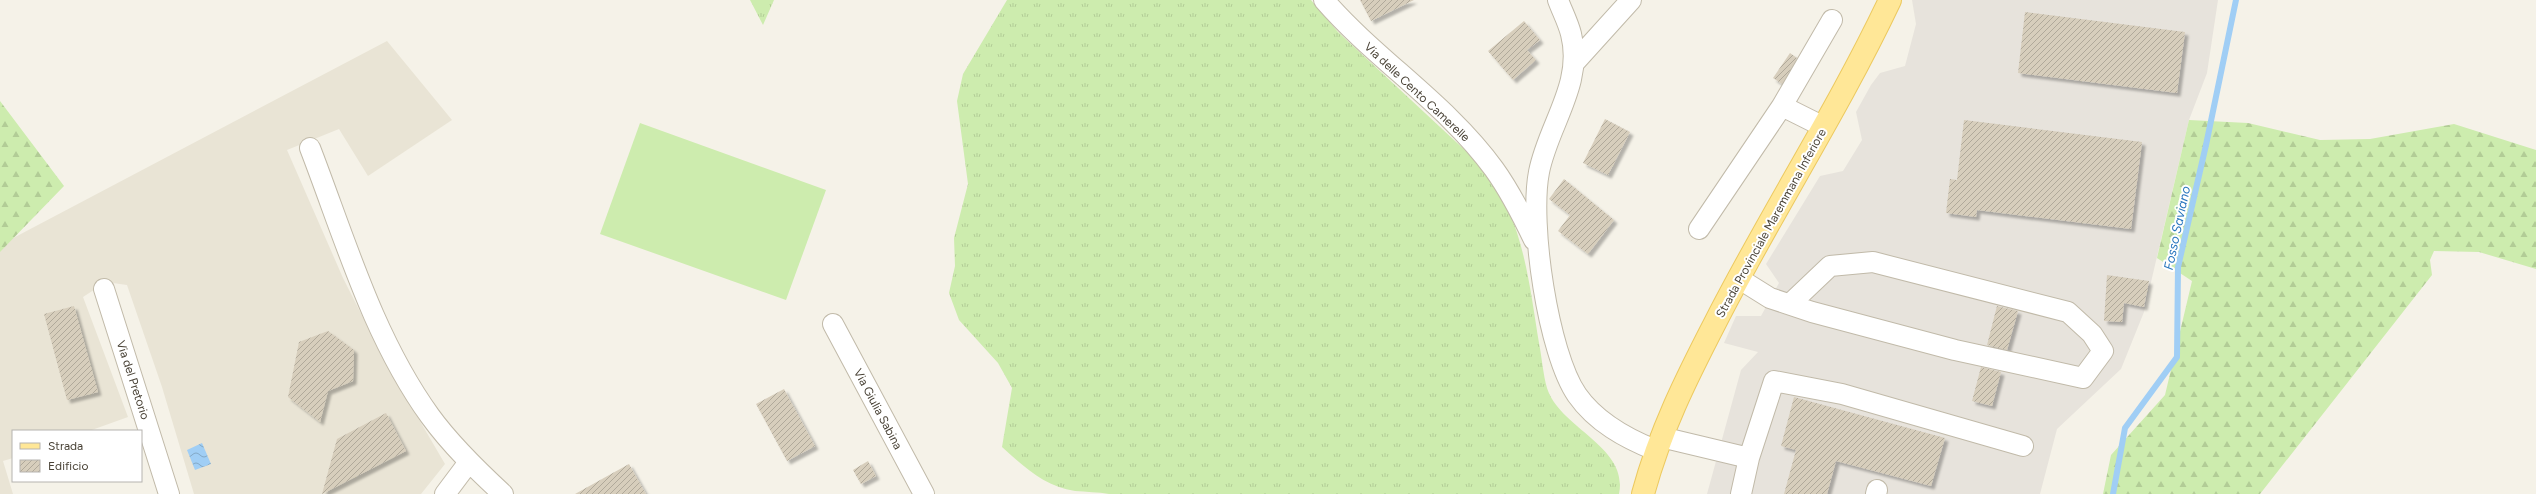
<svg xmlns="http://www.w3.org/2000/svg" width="2536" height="494" viewBox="0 0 2536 494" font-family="Figtree,sans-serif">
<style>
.residential{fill:#e9e4d5}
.industrial{fill:#e7e3dc}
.grass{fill:url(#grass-tufts)}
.forest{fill:url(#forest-firs)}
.pitch{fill:#cdecae}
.water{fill:url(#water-waves)}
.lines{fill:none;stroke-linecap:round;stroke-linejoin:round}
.stream{stroke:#a0cef5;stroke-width:6}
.building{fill:url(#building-hatch);filter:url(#shadow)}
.minor-casing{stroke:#c1baa9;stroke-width:22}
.major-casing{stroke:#ecc95f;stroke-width:24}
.minor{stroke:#fff;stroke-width:20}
.major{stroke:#ffe797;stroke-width:22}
.labels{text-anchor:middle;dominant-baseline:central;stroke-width:4;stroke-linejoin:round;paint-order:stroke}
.street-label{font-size:12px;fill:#494236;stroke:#fff}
.water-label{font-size:13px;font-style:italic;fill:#2775bd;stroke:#fff}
</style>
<defs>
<pattern id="grass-tufts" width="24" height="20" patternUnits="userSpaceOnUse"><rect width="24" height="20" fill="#cdecae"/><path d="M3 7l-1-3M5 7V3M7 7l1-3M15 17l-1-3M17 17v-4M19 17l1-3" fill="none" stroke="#b2cc96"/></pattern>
<pattern id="forest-firs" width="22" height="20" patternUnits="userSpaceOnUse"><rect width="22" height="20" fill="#cdecae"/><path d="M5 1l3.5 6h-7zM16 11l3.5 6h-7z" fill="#b2cc96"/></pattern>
<pattern id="water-waves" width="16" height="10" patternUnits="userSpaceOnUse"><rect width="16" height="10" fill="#a0cef5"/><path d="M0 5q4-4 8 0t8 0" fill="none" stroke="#84a9c7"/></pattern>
<pattern id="building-hatch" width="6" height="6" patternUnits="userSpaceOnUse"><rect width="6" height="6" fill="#d7cebc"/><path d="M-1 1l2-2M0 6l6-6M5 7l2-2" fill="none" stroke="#b0a99a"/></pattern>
<filter id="shadow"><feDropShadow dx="3.5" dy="3.5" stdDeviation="1" flood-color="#0004"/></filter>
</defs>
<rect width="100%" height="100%" fill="#f5f2e8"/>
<!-- residential -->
<path class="residential" d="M387 41 452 120 368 176 339 129 287 150 343 278 386 363 445 464 421 494H194L162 387 127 285 106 282 83 297 128 417 89 431H13V458L3 461 13 494H0V245Z"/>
<!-- industrial -->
<path class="industrial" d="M1912 0H2218L2207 73 2189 120 2144 312 2121 369 2057 429 2040 494H1707L1741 370 1758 352 1724 343 1736 316H1761L1779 283 1766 264 1820 176 1843 171 1862 140 1856 112 1871 85 1880 73 1905 66 1916 24Z"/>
<!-- grass -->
<path class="grass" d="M750 0H774L763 25Z
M1007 0H1311L1338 32 1483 167C1523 217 1529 282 1539 343 1542 358 1543 374 1547 388 1560 429 1629 446 1619 494H1109C1098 492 1086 492 1075 491 1045 487 1024 467 1002 447L1012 388 998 363 959 320 949 293 955 266 954 238 968 184 957 101 963 74Z"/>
<!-- forest -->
<path class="forest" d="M0 101 64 186 0 252Z
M2189 120 2248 123 2320 140 2370 139 2454 124 2536 150V269L2479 252 2434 251 2430 260 2432 275 2260 494H2103L2111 455 2165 395 2192 281 2157 258Z"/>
<!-- pitch -->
<path class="pitch" d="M640 123 826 190 786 300 600 234Z"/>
<!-- water -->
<path class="water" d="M202 443 211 464 195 470 187 450Z"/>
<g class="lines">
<!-- stream -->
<path class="stream" d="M2113 494 2125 428 2177 357 2178 267 2206 145 2236 0"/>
</g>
<!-- building -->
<path class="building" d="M1360 0H1414L1371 21Z
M2025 12 2185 32 2177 93 2018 73Z
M1524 21 1540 40 1527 50 1536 60 1513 80 1488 51Z
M1790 53 1797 58 1782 84 1773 78Z
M1605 119 1630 132 1608 175 1583 163Z
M1964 120 2142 142 2131 229 1977 210 1976 217 1946 213 1950 179 1957 180Z
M1564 179 1614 220 1588 254 1558 231 1570 215 1549 199Z
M2107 275 2149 281 2144 307 2124 303 2122 322 2104 321Z
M74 306 98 392 67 400 44 314Z
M1997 306 2018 311 2007 350 1987 345Z
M328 331 354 350 353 381 328 391 320 422 288 397 299 342Z
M1981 367 2001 372 1992 406 1972 401Z
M784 389 815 446 787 461 756 404Z
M1794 397 1945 438 1931 486 1836 461 1827 494H1784L1796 450 1781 446Z
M386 413 406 451 322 494 337 439Z
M868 461 876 476 861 484 853 470Z
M629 464 646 494H575Z"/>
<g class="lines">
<!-- minor casing -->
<g class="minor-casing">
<path id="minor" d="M1324 0C1376 60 1447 104 1494 169 1510 191 1522 215 1534 240
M1558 0C1562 11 1568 22 1571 34 1584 84 1548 125 1539 172 1529 223 1548 353 1577 395 1596 422 1625 438 1655 450
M1574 63 1631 0
M1782 106 1832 20
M310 148C345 239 373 337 430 416 451 445 477 470 503 494
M1699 229 1782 106 1824 127
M1738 278 1770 298 1812 312 1955 350 2083 378 2103 351 2092 334 2068 312 1873 262 1830 266 1790 304
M104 289 169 494
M833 324 924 494
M1661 437 1749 458 1741 494
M1749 458 1774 381 1842 394 2023 446
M445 494 469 462
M1876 494 1877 490"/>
</g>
<!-- major casing -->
<g class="major-casing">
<path id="major" d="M1643 494C1660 431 1686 379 1716 321 1771 213 1838 110 1890 0"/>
</g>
<!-- minor -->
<use href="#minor" class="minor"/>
<!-- major -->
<use href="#major" class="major"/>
</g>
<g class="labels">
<!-- street labels -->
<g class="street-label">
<text transform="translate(1417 92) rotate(43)">Via delle Cento Camerelle</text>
<text transform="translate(1771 223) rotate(-61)">Strada Provinciale Maremmana Inferiore</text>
<text transform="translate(133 380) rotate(72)">Via del Pretorio</text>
<text transform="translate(878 409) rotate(62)">Via Giulia Sabina</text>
</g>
<!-- water labels -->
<g class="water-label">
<text transform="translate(2177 228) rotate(-78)">Fosso Saviano</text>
</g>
</g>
<!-- legend -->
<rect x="12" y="430" width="130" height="52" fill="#ffffff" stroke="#b6b3af"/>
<rect x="20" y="443" width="20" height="6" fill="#ffe797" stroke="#b6b3af"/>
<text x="48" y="450" font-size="12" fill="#494236">Strada</text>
<rect x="20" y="460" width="20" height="12" fill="url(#building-hatch)" stroke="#b6b3af"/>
<text x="48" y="470" font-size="12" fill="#494236">Edificio</text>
</svg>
